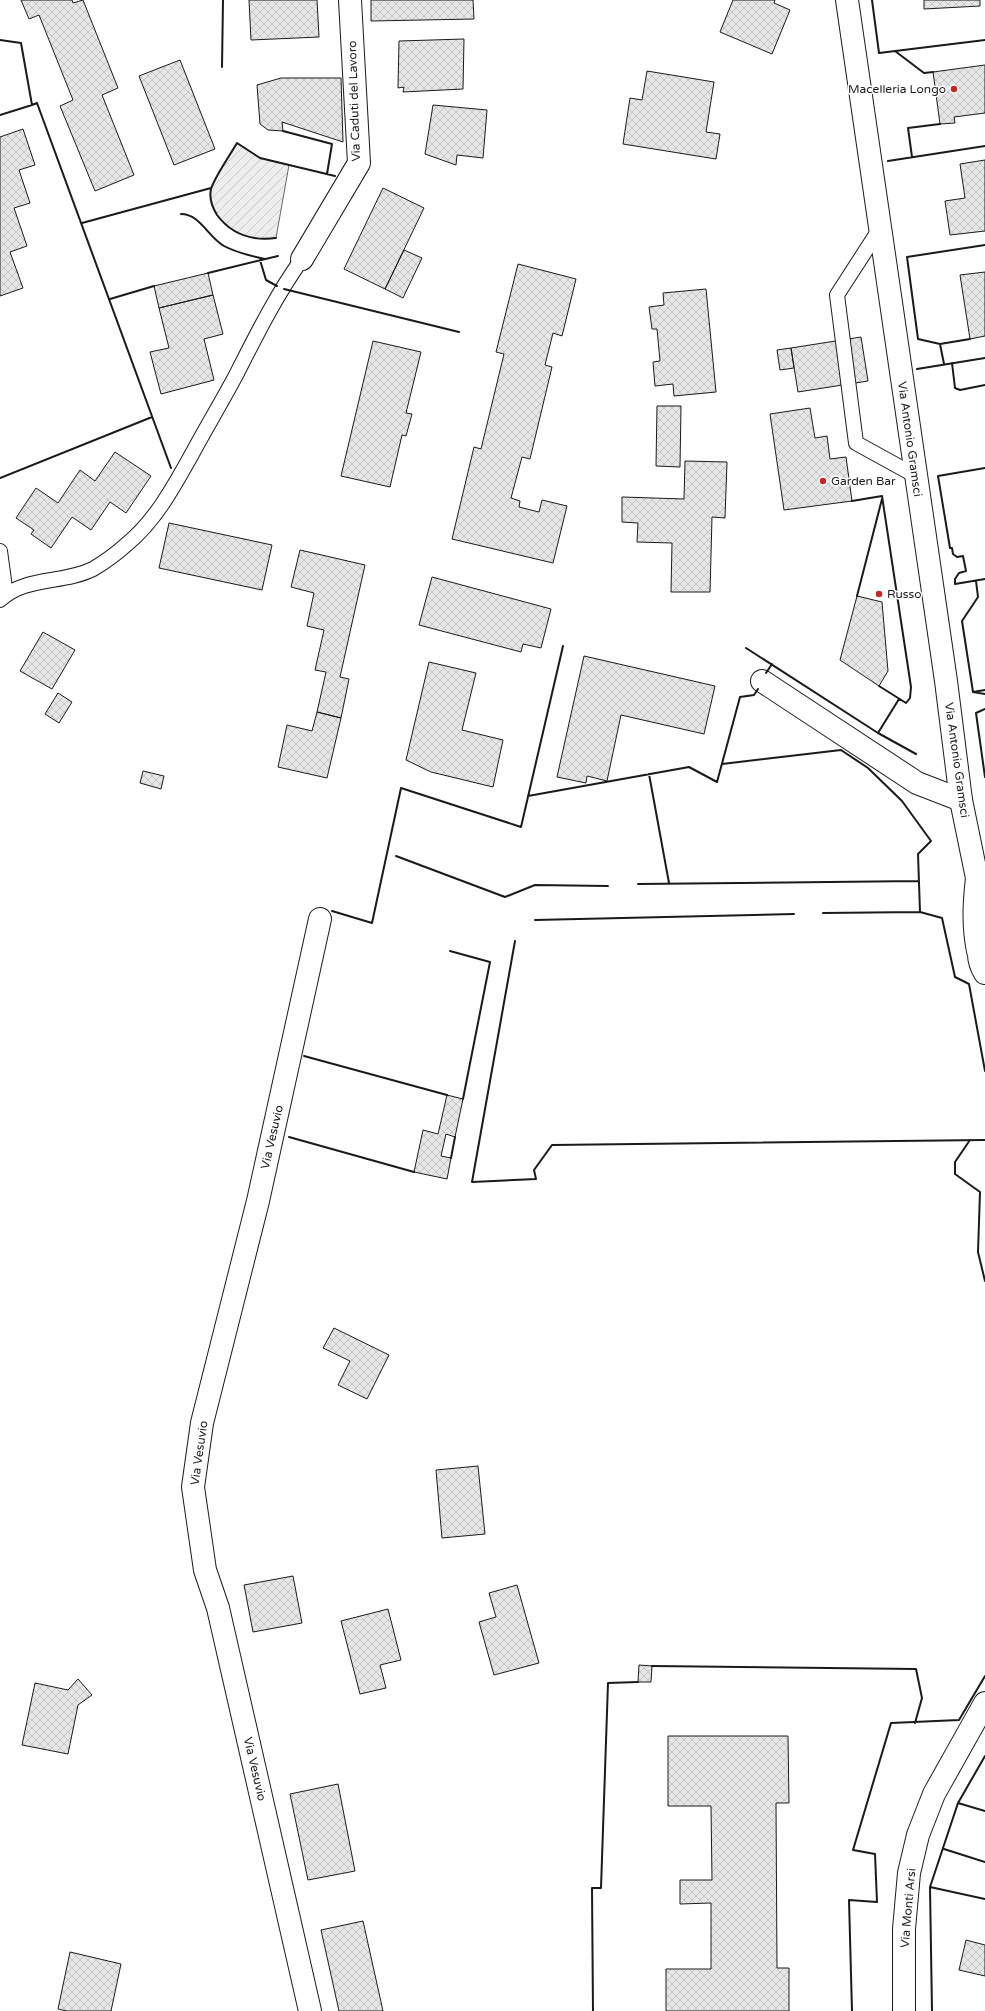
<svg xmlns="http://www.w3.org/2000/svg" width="985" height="2011" viewBox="0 0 985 2011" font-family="'Varela Round',sans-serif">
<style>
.garden{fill:url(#garden-furrows);stroke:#6a6a6a}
.building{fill:url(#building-cross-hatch);stroke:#1a1a1a}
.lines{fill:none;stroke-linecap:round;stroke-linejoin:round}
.lane-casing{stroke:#1a1a1a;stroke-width:16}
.street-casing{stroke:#1a1a1a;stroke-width:24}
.secondary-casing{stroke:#1a1a1a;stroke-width:24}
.lane{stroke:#fff;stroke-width:14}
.street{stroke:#fff;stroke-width:22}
.secondary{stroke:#fff;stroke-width:22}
.wall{stroke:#1a1a1a;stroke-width:2}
.poi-dot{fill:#c62828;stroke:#fff;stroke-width:1.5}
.labels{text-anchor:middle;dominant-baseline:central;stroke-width:3;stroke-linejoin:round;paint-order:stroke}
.poi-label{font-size:12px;fill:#1a1a1a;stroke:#fff;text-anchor:start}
.street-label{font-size:12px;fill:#1a1a1a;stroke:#fff}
</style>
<defs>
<pattern id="garden-furrows" width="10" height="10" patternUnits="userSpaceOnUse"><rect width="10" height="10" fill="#ededed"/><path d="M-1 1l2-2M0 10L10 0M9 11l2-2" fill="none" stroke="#cbcbcb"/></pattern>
<pattern id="building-cross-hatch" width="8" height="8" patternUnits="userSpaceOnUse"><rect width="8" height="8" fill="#e6e6e6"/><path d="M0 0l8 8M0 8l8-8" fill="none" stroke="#c5c5c5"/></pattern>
</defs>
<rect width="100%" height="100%" fill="#fff"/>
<!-- garden -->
<path class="garden" d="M237 143 260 158 289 165 276 238C253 241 232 235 217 215 212 207 209 198 211 189 214 178 230 155 237 143Z"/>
<!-- building -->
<path class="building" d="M21 0H72L73 3 83 0 118 88 102 95 134 175 95 191 60 106 73 100 39 15 29 19Z
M249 0H317L319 37 251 40Z
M371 0H473L474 19 371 21Z
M733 0H775L774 3 790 10 772 54 720 32Z
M924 0H980V6L924 9Z
M464 39 463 89 403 92 404 87 398 88 399 41Z
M180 60 215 149 174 165 139 76Z
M985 65V113L954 117 955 123 940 124 933 72Z
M647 71 714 82 706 132 720 134 716 159 623 144 630 98 642 100Z
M281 78H341L343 142 282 122 283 131 268 130 260 124 257 85Z
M433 105 487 110 483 158 457 155 456 165 425 154Z
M23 129 35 165 19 170 30 203 14 208 27 246 10 252 23 288 0 296V137Z
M985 160V231L950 235 945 201 965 198 960 164Z
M383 188 424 208 385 289 344 269Z
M404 250 422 258 403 298 385 289Z
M518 264 576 279 562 336 553 333 545 365 552 367 530 459 522 457 511 498 520 501 519 507 539 512 542 500 567 506 553 563 452 539 474 447 481 449 504 354 496 352Z
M985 272V336L970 339 960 275Z
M208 273 213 295 159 308 154 286Z
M706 289 716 392 674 396 673 384 655 386 653 362 660 361 657 329H652L649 307 664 305 663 293Z
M213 295 223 334 204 339 214 380 161 394 150 352 169 348 159 308Z
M861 337 868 381 798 392 791 348Z
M373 341 421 352 406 413 412 414 406 436 402 435 390 487 341 476Z
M791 348 794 368 780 370 777 350Z
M657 406H681L680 467 656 466Z
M810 408 815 438 827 436 830 459 846 457 852 501 784 510 770 414Z
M115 452 151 476 126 513 110 502 91 530 72 517 51 548 31 534 34 530 16 518 36 488 58 503 80 470 95 481Z
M685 461 727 462 725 518 712 517 710 592H671L672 543 637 542 638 523 622 522V497L684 499Z
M169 523 272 545 262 590 159 568Z
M300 550 365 565 340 677 349 679 341 718 317 712 326 672 315 670 324 630 307 626 314 593 291 587Z
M432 577 551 609 541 648 523 644 521 652 419 625Z
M857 596 882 602 888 671 879 686 840 660Z
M43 632 75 650 52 689 20 671Z
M584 656 715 686 704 734 621 715 607 781 587 776 586 783 557 777Z
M429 662 476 673 462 730 503 740 493 787 431 772 406 760Z
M58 693 72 702 59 723 45 714Z
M317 712 341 718 327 778 278 767 287 725 312 731Z
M143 771 164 776 161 789 140 783Z
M447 1095 463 1099 455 1137 446 1134 441 1156 451 1158 447 1179 414 1172 423 1130 438 1134Z
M334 1328 389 1355 367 1399 338 1385 350 1361 323 1348Z
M478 1466 485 1534 442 1538 436 1470Z
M293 1576 302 1623 253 1632 244 1585Z
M517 1585 539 1663 494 1675 479 1622 496 1617 489 1593Z
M388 1609 401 1660 380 1665 386 1688 360 1694 341 1621Z
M639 1665 652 1666 651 1682H638Z
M78 1679 92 1695 78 1705 68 1754 22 1745 35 1683 68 1690Z
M668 1736H788L789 1803H776L777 1968H789V2011H666V1969H711V1903L680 1904V1880H712L711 1806H668Z
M338 1784 355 1871 308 1880 290 1794Z
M363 1921 383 2011H339L321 1930Z
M966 1940 985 1945V1976L959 1970Z
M70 1952 121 1964 111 2011H67L58 2009Z"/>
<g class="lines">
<!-- lane casing -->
<g class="lane-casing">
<path id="lane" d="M879 230 837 295 856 443 916 476
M0 551 6 595
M0 600C25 576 63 584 93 569 105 562 117 553 127 544 156 520 174 486 192 454 206 428 221 403 235 377 256 336 275 297 302 259"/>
</g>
<!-- street casing -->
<g class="street-casing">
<path id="street" d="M302 259 359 163 350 0
M762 681 917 783 961 800
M310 2011 218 1608 205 1570 193 1487 202 1423 258 1201 320 919
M904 2011V1929L909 1873 918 1835 934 1794 985 1703"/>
</g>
<!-- secondary casing -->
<g class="secondary-casing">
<path id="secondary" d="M847 0 946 681 961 800 977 878 985 893
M977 878C974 904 973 926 978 951
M982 938C977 951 978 962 985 973"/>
</g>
<!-- lane -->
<use href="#lane" class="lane"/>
<!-- street -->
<use href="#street" class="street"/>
<!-- secondary -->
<use href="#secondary" class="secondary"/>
<!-- wall -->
<path class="wall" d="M872 0 879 53 985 40
M0 40 21 43 32 105 37 103 171 468
M895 51 924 73 933 72
M222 67 223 0
M0 115 32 105
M283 131 332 144 327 174
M912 157 908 128 940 124
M888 161 985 146
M181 214C200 214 208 237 224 246 237 253 251 256 265 259
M82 223 211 188
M276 238C253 241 232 235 217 215 212 207 209 198 211 189 214 178 230 155 237 143L260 158 335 176
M260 260 266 280 277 286
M208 273 278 256
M284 289 459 332
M110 299 154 286
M970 339 940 344 918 339 907 257 985 245
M940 344 944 364
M952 363 955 388 960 390 985 385
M917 369 985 358
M985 468 938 476 950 548H952L953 554 957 557 963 556 966 571 959 573 955 579V584L985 579
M0 478 152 417
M852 501 882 496 911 687 910 698 906 703 879 686
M857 596 882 499
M746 648 878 733 916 754
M766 673 772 664
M985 690 973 692 985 694
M973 692 962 621 978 597 976 581
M985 709 976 713 985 777
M878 733 899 699
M722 764 841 750 868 768 902 801 931 841 918 854 920 912 942 918 955 977 969 984 985 1071
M649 774 669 883
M528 796 689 767 717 782 740 697 754 695 758 689
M396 856 505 897 535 885 608 886
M638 884 919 881
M332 911 372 923 401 788 521 827 563 646
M823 913 920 912
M535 920 794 914
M515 941 472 1182 536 1179 534 1170 552 1145 985 1140
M450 951 490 962 463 1099
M304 1056 447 1095
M289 1137 414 1172
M970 1140 955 1162V1174L980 1192 978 1252 985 1281
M451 1158 455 1137
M652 1666 916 1669 922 1698 915 1723
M958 1803 985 1811
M944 1849 985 1862
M930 1887 985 1899
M593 2011 592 1888H601L608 1683 638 1682
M852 2011 849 1900 877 1902 875 1854 853 1850 891 1723 959 1720 985 1676
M932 2011 930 1887 958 1803 985 1756"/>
</g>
<!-- markers -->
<g class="poi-dot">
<circle cx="954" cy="89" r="4"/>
<circle cx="823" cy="481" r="4"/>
<circle cx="879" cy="594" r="4"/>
</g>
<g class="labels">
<!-- poi labels -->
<g class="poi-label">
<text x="946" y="89" text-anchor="end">Macelleria Longo</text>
<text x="831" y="481">Garden Bar</text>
<text x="887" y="594">Russo</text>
</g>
<!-- street labels -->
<g class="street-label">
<text transform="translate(354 101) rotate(-92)">Via Caduti del Lavoro</text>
<text transform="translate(910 439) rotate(82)">Via Antonio Gramsci</text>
<text transform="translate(957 760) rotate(82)">Via Antonio Gramsci</text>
<text transform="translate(272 1137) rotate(-77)">Via Vesuvio</text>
<text transform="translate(199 1453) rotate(-82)">Via Vesuvio</text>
<text transform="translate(255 1769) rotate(77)">Via Vesuvio</text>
<text transform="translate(908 1908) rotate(-85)">Via Monti Arsi</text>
</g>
</g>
</svg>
